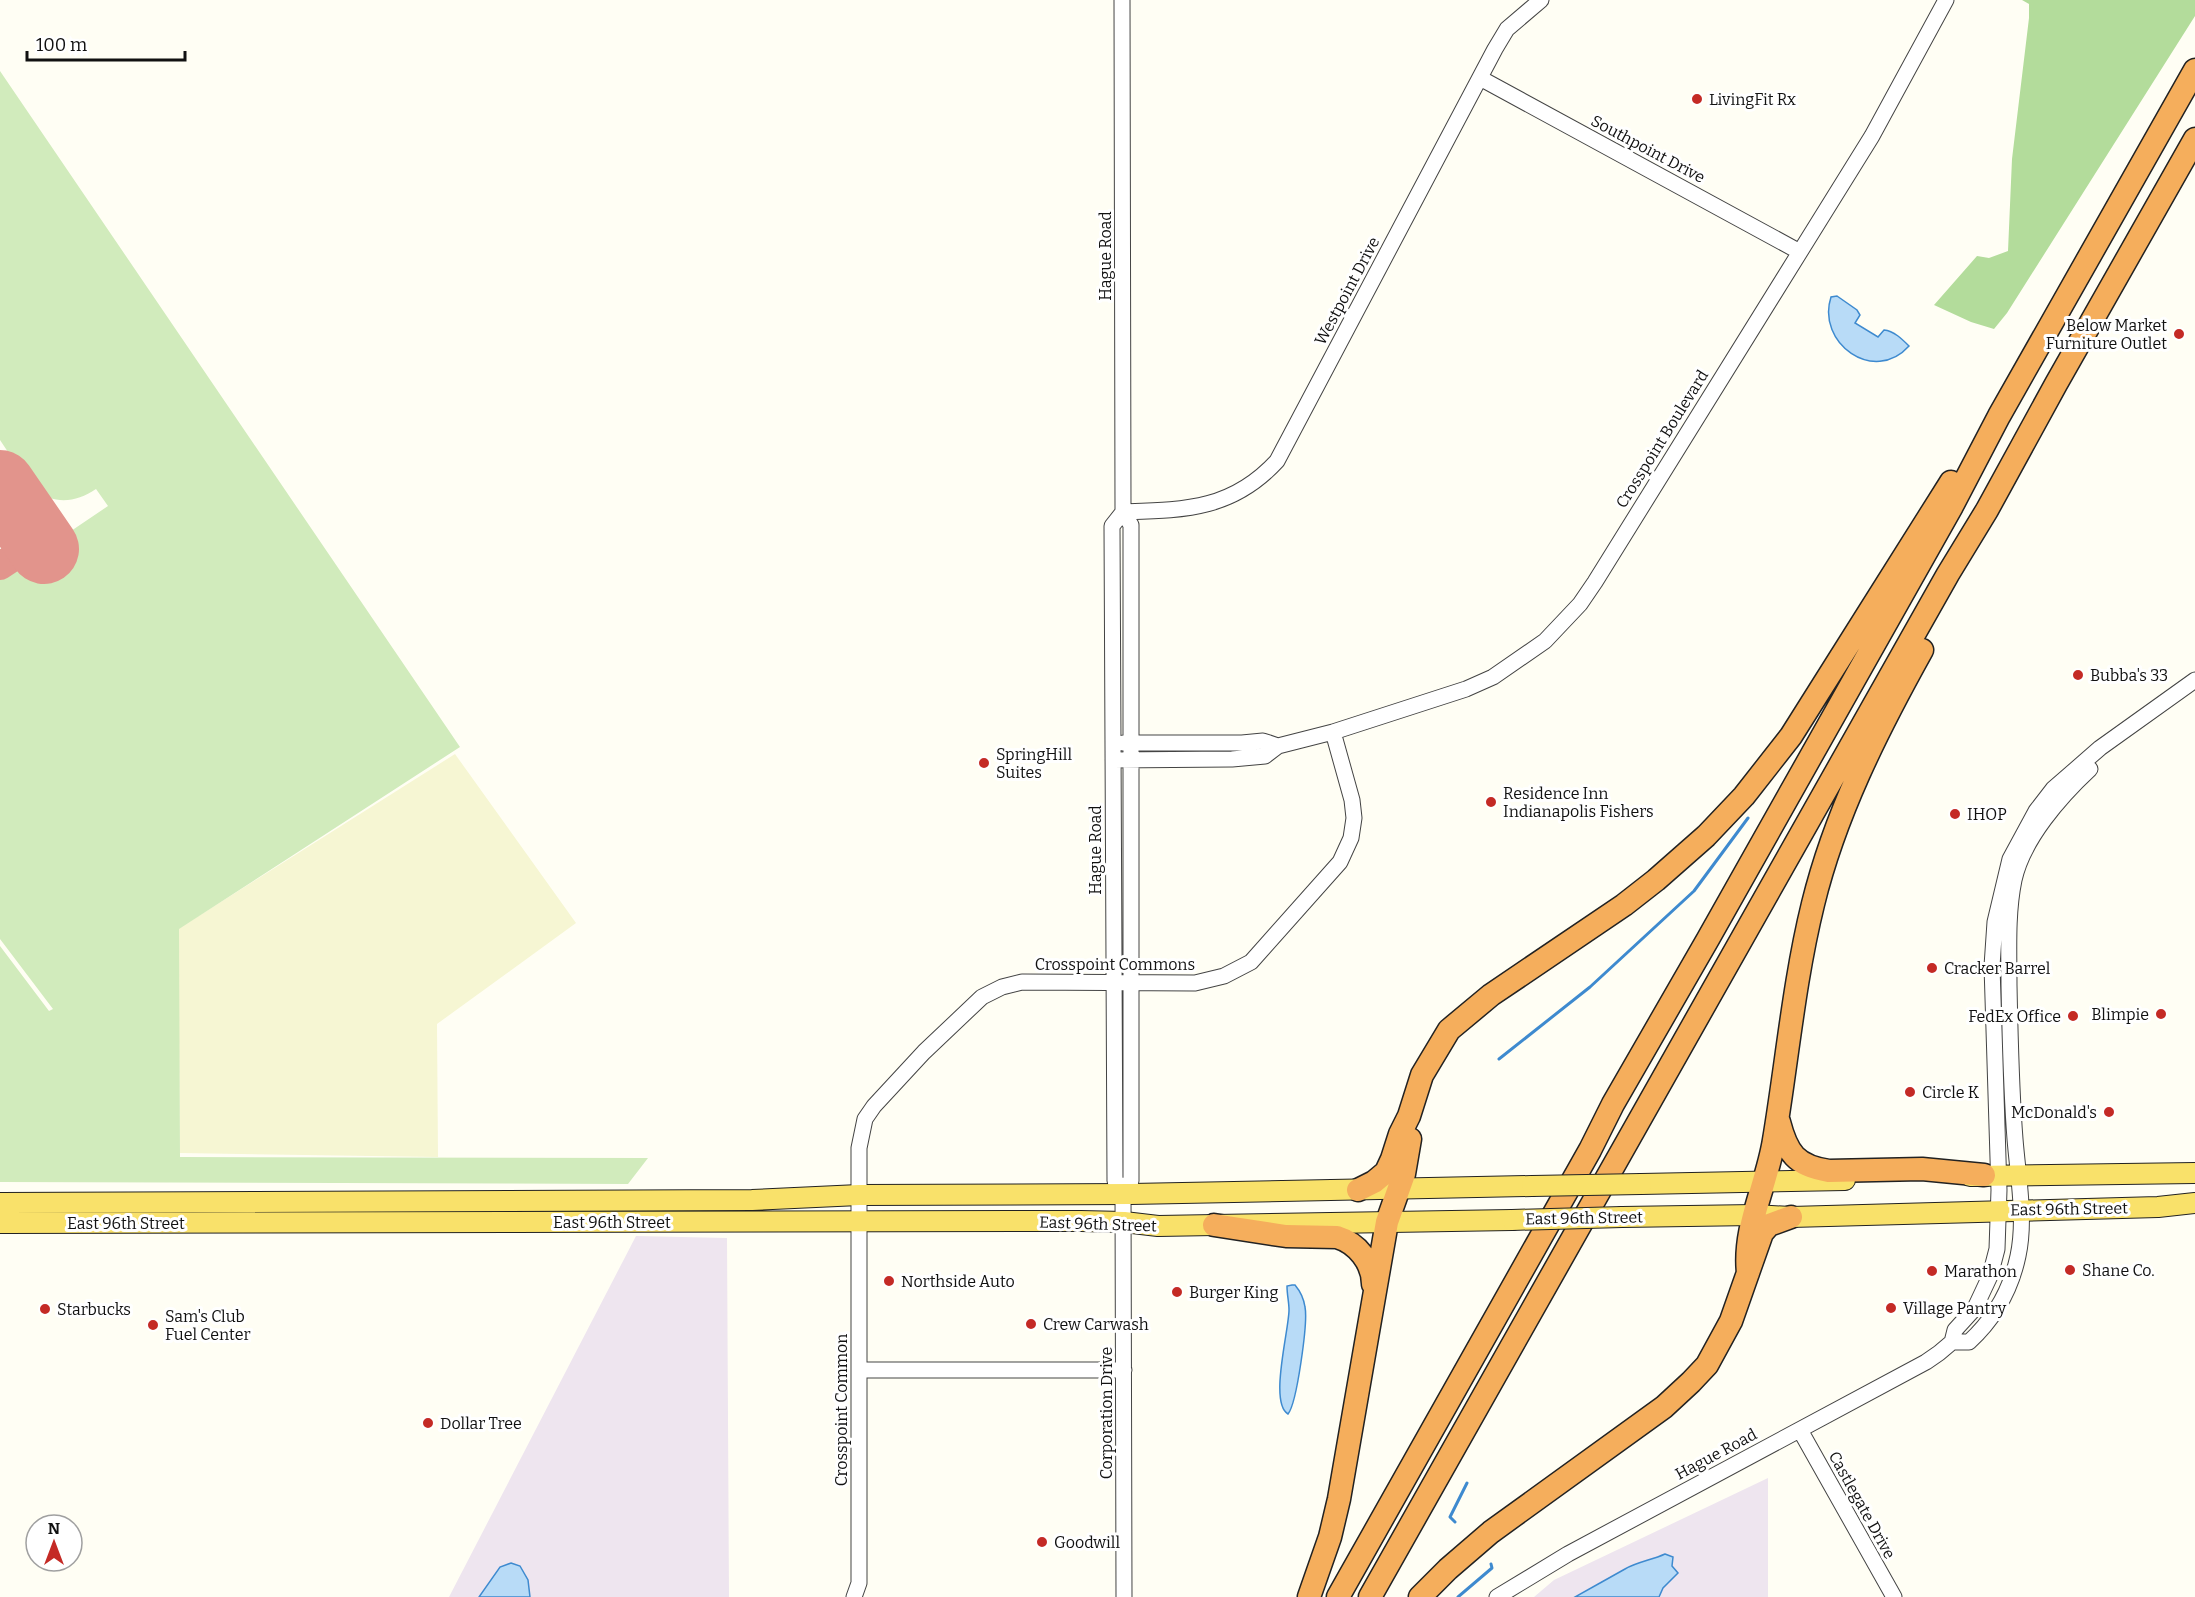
<svg xmlns="http://www.w3.org/2000/svg" width="2195" height="1597" viewBox="0 0 2195 1597" font-family="Bitter,serif">
<style>
.industrial{fill:#eee5ef}
.farmland{fill:#f6f6d3}
.green{fill:#d1ebbc}
.forest{fill:#b3dc9b}
.water{fill:#b8dbf7;stroke:#3e8acf;stroke-width:1.5}
.lines{fill:none;stroke-linecap:round;stroke-linejoin:round}
.stream{stroke:#3e8acf;stroke-width:3}
.taxiway{stroke:#e2948c;stroke-width:28}
.runway{stroke:#e2948c;stroke-width:70}
.minor-casing{stroke:#444;stroke-width:17}
.major-casing{stroke:#222;stroke-width:22}
.highway-casing{stroke:#222;stroke-width:25}
.minor{stroke:#fff;stroke-width:15}
.major{stroke:#f9e16a;stroke-width:20}
.highway{stroke:#f5ae5c;stroke-width:22}
.major-bridge-casing{stroke:#222;stroke-width:22;stroke-linecap:butt}
.major-bridge{stroke:#f9e16a;stroke-width:20}
.poi-dot{fill:#c42a25;stroke:#fff;stroke-width:2}
.labels{text-anchor:middle;dominant-baseline:central;stroke-width:6;stroke-linejoin:round;paint-order:stroke}
.poi-label{font-size:16px;fill:#111;stroke:#fff;text-anchor:start}
.street-label{font-size:16px;fill:#111;stroke:#fff}
</style>
<rect width="100%" height="100%" fill="#fffef4"/>
<!-- industrial -->
<path class="industrial" d="M636 1236 727 1238 729 1597H449Z
M1768 1478V1597H1534L1554 1580Z"/>
<!-- farmland -->
<path class="farmland" d="M455 754 576 923 437 1024 438 1157 180 1153 178 929Z"/>
<!-- green -->
<path class="green" d="M0 71 460 747 179 929 180 1157 648 1158 628 1184 0 1182V946L49 1011 53 1009 0 939V579L108 506 96 489C76 503 55 504 34 491L0 440Z"/>
<!-- forest -->
<path class="forest" d="M2022 0H2195V16L2007 313 1994 329 1971 322 1934 305 1977 256 1989 258 2008 251 2012 159 2029 18V4Z"/>
<!-- water -->
<path class="water" d="M1837 296 1857 310 1860 315 1855 323 1878 337 1884 330C1894 331 1902 339 1909 346 1874 385 1816 343 1831 297Z
M1292 1285H1295C1300 1291 1304 1300 1305 1307 1308 1322 1297 1403 1288 1414 1269 1403 1289 1330 1289 1310 1289 1302 1287 1295 1287 1286Z
M1665 1554 1673 1557 1672 1566 1678 1573 1663 1588 1659 1597H1575C1591 1588 1609 1578 1625 1569 1637 1562 1652 1560 1665 1554Z
M511 1563 520 1566 528 1580 530 1597H479L500 1567Z"/>
<g class="lines">
<!-- stream -->
<path class="stream" d="M1499 1059 1590 987 1694 891 1748 818
M1455 1522 1450 1517 1467 1483
M1458 1597 1492 1568 1491 1564"/>
<!-- taxiway -->
<path class="taxiway" d="M0 566 38 541"/>
<!-- runway -->
<path class="runway" d="M0 485 44 549"/>
<!-- minor casing -->
<g class="minor-casing">
<path id="minor" d="M1122 0 1123 512 1131 525V1181L1123 1188 1124 1597
M1480 78 1800 252
M1123 512C1184 510 1232 510 1277 461L1495 49 1507 29 1541 0
M1123 512 1112 526 1115 1181 1123 1188
M1123 743H1242L1263 741 1278 746
M1113 760 1232 759 1265 756 1278 746 1333 732 1466 689 1493 677 1545 641 1580 604 1595 582 1872 136 1946 0
M1952 1342H1969C1994 1319 2011 1289 2018 1256 2026 1219 2018 1177 2015 1139 2011 1088 2010 1036 2009 985 2009 951 2007 914 2014 880 2023 839 2060 797 2090 769
M859 1370H1124
M1800 1430 1894 1597
M854 1597 859 1583V1148L865 1119 874 1106 924 1052 982 997 1002 987 1022 982 1195 983 1224 976 1251 962 1340 862 1351 838 1354 818 1352 800 1333 732
M1497 1597 1568 1554 1926 1362 1939 1353 1952 1342 1955 1330 1975 1308 1990 1276 1997 1249 1999 1190 1992 966 1995 922 2010 859 2036 811 2053 789 2100 748 2195 680"/>
</g>
<!-- major casing -->
<g class="major-casing">
<path id="major" d="M1970 1176 2195 1173
M1641 1184 1845 1180
M0 1203 752 1200 859 1195 1131 1194 1532 1186
M1622 1217 1754 1215 1791 1217 2158 1207 2195 1203
M0 1223 1081 1221 1124 1222 1158 1226 1512 1220"/>
</g>
<!-- highway casing -->
<g class="highway-casing">
<path id="highway" d="M1779 1122C1787 1153 1796 1166 1829 1171L1922 1169 1984 1175
M1358 1190 1374 1182 1386 1172 1392 1159 1400 1134 1409 1116 1422 1075 1449 1030 1491 995 1624 905 1656 880 1706 836 1744 796 1791 736 1951 482
M1214 1225 1286 1236 1337 1237C1357 1243 1373 1263 1373 1284
M1748 1273C1743 1227 1767 1185 1774 1140 1787 1062 1794 981 1813 904 1835 814 1877 731 1922 650
M1309 1597 1330 1537 1339 1499 1387 1222 1404 1174 1410 1139
M1338 1597 1590 1150 1613 1104 1708 939 1952 506 1999 416 2195 70
M1370 1597 1948 574 1987 510 2056 384 2195 139
M1420 1597 1448 1569 1491 1532 1664 1407 1691 1382 1707 1365 1731 1321 1762 1233 1769 1225 1791 1217"/>
</g>
<!-- minor -->
<use href="#minor" class="minor"/>
<!-- major -->
<use href="#major" class="major"/>
<!-- highway -->
<use href="#highway" class="highway"/>
<!-- major-bridge casing -->
<g class="major-bridge-casing">
<path id="major-bridge" d="M1532 1186 1641 1184
M1512 1220 1622 1217"/>
</g>
<!-- major-bridge -->
<use href="#major-bridge" class="major-bridge"/>
</g>
<!-- markers -->
<g class="poi-dot">
<circle cx="1697" cy="99" r="6"/>
<circle cx="2179" cy="334" r="6"/>
<circle cx="2078" cy="675" r="6"/>
<circle cx="984" cy="763" r="6"/>
<circle cx="1491" cy="802" r="6"/>
<circle cx="1955" cy="814" r="6"/>
<circle cx="1932" cy="968" r="6"/>
<circle cx="2161" cy="1014" r="6"/>
<circle cx="2073" cy="1016" r="6"/>
<circle cx="1910" cy="1092" r="6"/>
<circle cx="2109" cy="1112" r="6"/>
<circle cx="2070" cy="1270" r="6"/>
<circle cx="1932" cy="1271" r="6"/>
<circle cx="889" cy="1281" r="6"/>
<circle cx="1177" cy="1292" r="6"/>
<circle cx="1891" cy="1308" r="6"/>
<circle cx="45" cy="1309" r="6"/>
<circle cx="1031" cy="1324" r="6"/>
<circle cx="153" cy="1325" r="6"/>
<circle cx="428" cy="1423" r="6"/>
<circle cx="1042" cy="1542" r="6"/>
</g>
<g class="labels">
<!-- poi labels -->
<g class="poi-label">
<text x="1709" y="99">LivingFit Rx</text>
<text x="2167" y="325" text-anchor="end">Below Market<tspan x="2167" dy="18">Furniture Outlet</tspan></text>
<text x="2090" y="675">Bubba's 33</text>
<text x="996" y="754">SpringHill<tspan x="996" dy="18">Suites</tspan></text>
<text x="1503" y="793">Residence Inn<tspan x="1503" dy="18">Indianapolis Fishers</tspan></text>
<text x="1967" y="814">IHOP</text>
<text x="1944" y="968">Cracker Barrel</text>
<text x="2149" y="1014" text-anchor="end">Blimpie</text>
<text x="2061" y="1016" text-anchor="end">FedEx Office</text>
<text x="1922" y="1092">Circle K</text>
<text x="2097" y="1112" text-anchor="end">McDonald's</text>
<text x="2082" y="1270">Shane Co.</text>
<text x="1944" y="1271">Marathon</text>
<text x="901" y="1281">Northside Auto</text>
<text x="1189" y="1292">Burger King</text>
<text x="1903" y="1308">Village Pantry</text>
<text x="57" y="1309">Starbucks</text>
<text x="165" y="1316">Sam's Club<tspan x="165" dy="18">Fuel Center</tspan></text>
<text x="1043" y="1324">Crew Carwash</text>
<text x="440" y="1423">Dollar Tree</text>
<text x="1054" y="1542">Goodwill</text>
</g>
<!-- street labels -->
<g class="street-label">
<text transform="translate(1648 149) rotate(28)">Southpoint Drive</text>
<text transform="translate(1105 256) rotate(-90)">Hague Road</text>
<text transform="translate(1347 291) rotate(-62)">Westpoint Drive</text>
<text transform="translate(1662 439) rotate(-58)">Crosspoint Boulevard</text>
<text transform="translate(1095 850) rotate(-90)">Hague Road</text>
<text x="1115" y="964">Crosspoint Commons</text>
<text transform="translate(2069 1209) rotate(-1)">East 96th Street</text>
<text transform="translate(1584 1218) rotate(-1)">East 96th Street</text>
<text x="612" y="1222">East 96th Street</text>
<text x="126" y="1223">East 96th Street</text>
<text transform="translate(1098 1224) rotate(2)">East 96th Street</text>
<text transform="translate(841 1410) rotate(-90)">Crosspoint Common</text>
<text transform="translate(1106 1413) rotate(-90)">Corporation Drive</text>
<text transform="translate(1716 1454) rotate(-28)">Hague Road</text>
<text transform="translate(1862 1505) rotate(61)">Castlegate Drive</text>
</g>
</g>
<!-- north arrow -->
<g transform="translate(54 1543)"><circle r="28" fill="#ffffff" stroke="#a0a0a0" stroke-width="1.5"/>
<path d="M0-4.5L10 22L0 15L-10 22Z" fill="#c42a25"/>
<text y="-9" font-size="16" font-weight="bold" text-anchor="middle" fill="#111111">N</text>
</g>
<!-- scale -->
<path d="M27 51v9h158v-9" fill="none" stroke="#111111" stroke-width="3"/>
<text x="36" y="51" font-size="18" fill="#111111" stroke="#ffffff" stroke-width="4.5" paint-order="stroke">100 m</text>
</svg>
